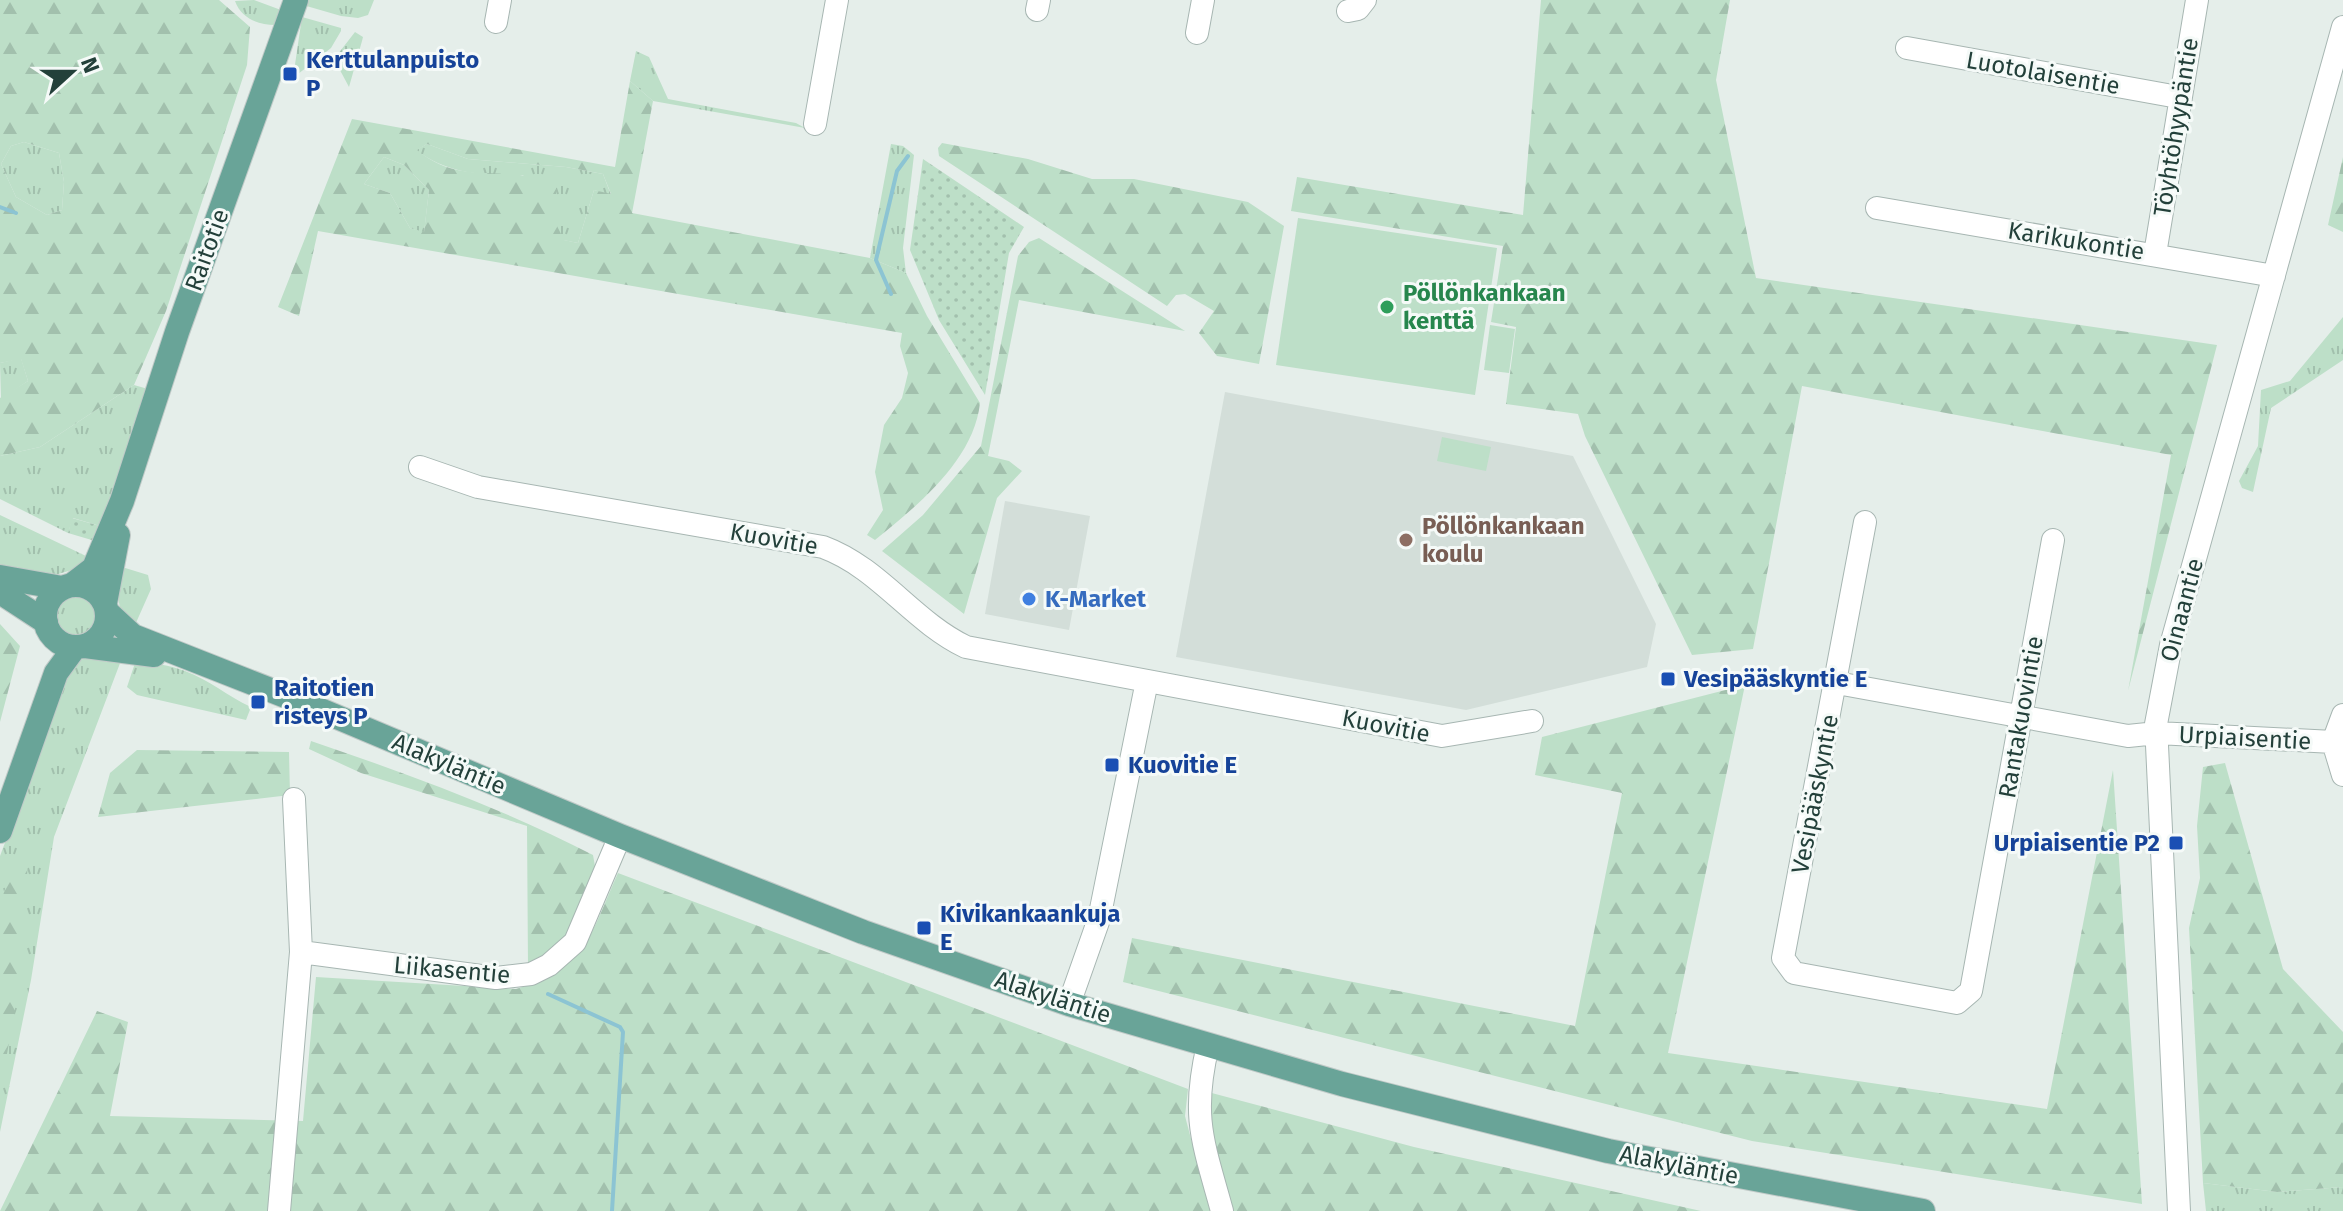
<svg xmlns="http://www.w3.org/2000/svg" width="2343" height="1211" viewBox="0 0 2343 1211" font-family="'Fira Sans',sans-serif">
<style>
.built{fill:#d3ded9}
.grass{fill:url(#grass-tufts)}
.forest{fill:url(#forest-firs);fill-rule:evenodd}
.park{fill:url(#park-dots)}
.pitch{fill:#bddfc8}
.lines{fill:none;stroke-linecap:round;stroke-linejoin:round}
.stream{stroke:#8cc4d3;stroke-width:4}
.minor-casing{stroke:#a7b6b2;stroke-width:24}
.major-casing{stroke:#c1cac8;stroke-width:26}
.minor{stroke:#fff;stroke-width:22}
.major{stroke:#69a498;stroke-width:24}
.transit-dot{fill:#1a4fb4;stroke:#f5faf8;stroke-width:3}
.leisure-dot{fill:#2e9e5b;stroke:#f5faf8;stroke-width:3}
.education-dot{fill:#8d6e63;stroke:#f5faf8;stroke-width:3}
.shop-dot{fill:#3f7fe0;stroke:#f5faf8;stroke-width:3}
.labels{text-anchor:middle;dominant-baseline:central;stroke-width:6;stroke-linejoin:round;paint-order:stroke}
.transit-label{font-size:24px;font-weight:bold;fill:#164399;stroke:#f5faf8;text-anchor:start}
.street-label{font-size:24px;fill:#23403a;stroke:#f5faf8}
.leisure-label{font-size:24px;font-weight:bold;fill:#27864d;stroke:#f5faf8;text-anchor:start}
.education-label{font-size:24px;font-weight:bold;fill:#785e54;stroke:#f5faf8;text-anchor:start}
.shop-label{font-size:24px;font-weight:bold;fill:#366cbe;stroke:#f5faf8;text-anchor:start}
</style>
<defs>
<pattern id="grass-tufts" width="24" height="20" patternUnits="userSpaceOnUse" patternTransform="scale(2)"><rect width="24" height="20" fill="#bddfc8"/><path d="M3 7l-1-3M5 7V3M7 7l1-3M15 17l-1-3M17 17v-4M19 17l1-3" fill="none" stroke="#a2c0ad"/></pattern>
<pattern id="forest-firs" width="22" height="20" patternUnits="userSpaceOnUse" patternTransform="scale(2)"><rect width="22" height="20" fill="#bddfc8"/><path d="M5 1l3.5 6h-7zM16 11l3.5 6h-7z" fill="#a2c0ad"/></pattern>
<pattern id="park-dots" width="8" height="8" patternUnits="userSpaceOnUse" patternTransform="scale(2)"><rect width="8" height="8" fill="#bddfc8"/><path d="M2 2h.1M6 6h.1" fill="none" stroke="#a2c0ad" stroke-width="1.8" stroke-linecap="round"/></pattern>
</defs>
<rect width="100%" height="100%" fill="#e5eeea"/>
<!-- built -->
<path class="built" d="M1225 392 1573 456 1656 624 1647 667 1466 710 1176 657Z
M1005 501 1090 516 1069 630 985 614Z"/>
<!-- grass -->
<path class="grass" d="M254 0 281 10 275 25C258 25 241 18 235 1Z
M305 0H374L368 15 358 18 341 16 303 5Z
M302 17 341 28V31L331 48 293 78Z
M355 32 363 37 362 41 349 87 334 59Z
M636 51 649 57 668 99 796 123 805 128 653 101 630 81Z
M24 142 59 153 64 182 62 210 47 215 16 197 1 164 11 146Z
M427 144 468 159 566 167 603 174 611 195 594 190 578 243 563 240 523 175C483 175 449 175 416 150Z
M891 144 903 146 914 155 903 248 906 273 870 258Z
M384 157 404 165 429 190 424 233 410 228 390 193 364 184Z
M2343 317V360L2271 408 2253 492 2242 488 2239 481 2258 446 2261 390 2290 381Z
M21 358 28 381 1 399 0 363Z
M134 385 148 389 100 526 73 518 68 533 0 499V456L40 447Z
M0 515 86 556 82 567 38 580 0 566Z
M122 567 148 575 151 589 135 625 121 614 118 597Z
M57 617a21 21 0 1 1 42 0a21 21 0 1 1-42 0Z
M99 656 122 658 54 837 31 980 0 1132V856L73 661Z
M136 660C152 663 170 665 185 671 210 680 227 696 251 707L246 720 137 695 127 687Z
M2203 1183 2277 1192 2343 1187V1211H2206Z"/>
<!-- forest -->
<path class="forest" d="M0 0H219L250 27 247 65 166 311 134 385 40 447 0 456V398L28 381 21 359 0 363ZM24 142 59 153 64 182 62 210 47 215 16 197 1 164 11 146Z
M1541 0H1730L1716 80 1756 278 2217 345 2128 691 2171 455 1802 386 1753 649 1692 655 1585 436 1578 414 1506 404 1516 327 1491 322 1503 246 1291 211 1297 177 1523 215Z
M630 81 653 101 632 213 870 258 906 273 927 316 980 403C974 460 917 506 875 540L867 535 883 510 875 472 884 425 902 398 908 373 900 346 902 333 318 231 299 316 278 307 352 119 615 167ZM427 144 468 159 566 167 603 174 611 194 594 190 578 243 564 240 557 226 556 188C545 184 532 176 520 175 479 171 451 178 417 150ZM384 157 404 165 429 190 424 232 410 228 390 193 364 184Z
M942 143 1028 159 1092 179H1134L1248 202 1284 226 1259 364 1217 356 1199 333 1214 311 1185 294 1176 295 1167 306 939 156 938 148Z
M2343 157V232L2328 225Z
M1039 238 1185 331 1019 300 988 456 1009 461 1022 471 997 498 964 614 882 551 923 515 981 446 1018 256 1029 242Z
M0 624 20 646 0 722Z
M1745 685 1668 1053 2047 1109 2113 770 2142 1204 1752 1141 1123 982 1132 938 1575 1026 1622 793 1535 775 1542 737Z
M311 741C408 774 502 808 593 855L596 872 569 934 528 968 527 826 361 773 309 749Z
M137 750 289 752 290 795 98 817 110 773Z
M2225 763 2283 969 2343 1032V1187L2277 1192 2203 1183 2189 928 2200 878 2197 826 2203 767Z
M17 856 28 861 20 981 0 1093V903Z
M618 873 1188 1089 1185 1116 1210 1211H0L97 1011 128 1022 110 1116 303 1121 316 977 516 989C587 968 590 935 618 873Z
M1208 1092 1414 1147 1701 1211H1231L1207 1117Z"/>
<!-- park -->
<path class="park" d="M923 159 1024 227 1009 253 985 395 939 320 910 250Z
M72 518 100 526 95 541 68 533Z"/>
<!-- pitch -->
<path class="pitch" d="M1298 218 1497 248 1475 395 1276 365Z
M1490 325 1515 329 1509 373 1484 370Z
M1442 437 1491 447 1486 471 1437 461Z"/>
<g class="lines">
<!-- stream -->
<path class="stream" d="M0 207 16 213
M891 294 876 260 897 171 908 156
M548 994 620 1027 623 1032 612 1211"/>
<!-- minor casing -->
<g class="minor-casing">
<path id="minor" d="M1037 10 1039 0
M1348 11 1358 9 1365 0
M496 22 500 0
M1197 33 1203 0
M1907 48 2178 97
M815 124 837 0
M1877 208 2274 276
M2155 254 2197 0
M420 467 478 487 823 547C880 568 912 621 966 647L1442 736 1532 721
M1865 522 1783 958 1794 973 1957 1003 1971 991 2053 540
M1837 683 2128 736 2157 733 2333 742
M2343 715 2333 742 2343 775
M294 799 301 952
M1069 1004 1099 919 1147 681
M1208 1045C1191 1117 1203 1142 1222 1211
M279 1211 301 952 496 978 531 974 549 965 575 942 620 836
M2179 1211 2156 724 2171 645 2343 27"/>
</g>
<!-- major casing -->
<g class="major-casing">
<path id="major" d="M0 577 62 588
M72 585 94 568 122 501 177 332 296 0
M45 616a31 31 0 1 1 62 0a31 31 0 1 1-62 0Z
M0 592 46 622
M105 603 118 535
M107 612 133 636 306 704 620 836 863 932 1069 1004 1342 1084 1608 1151 1923 1211
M85 646 154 655
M0 831 56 673 75 647"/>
</g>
<!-- minor -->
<use href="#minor" class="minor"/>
<!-- major -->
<use href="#major" class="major"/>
</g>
<!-- markers -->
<g class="transit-dot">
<rect x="282" y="66" width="16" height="16" rx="4"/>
<rect x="1660" y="671" width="16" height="16" rx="4"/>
<rect x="250" y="694" width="16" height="16" rx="4"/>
<rect x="1104" y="757" width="16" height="16" rx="4"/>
<rect x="2168" y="835" width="16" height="16" rx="4"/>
<rect x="916" y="920" width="16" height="16" rx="4"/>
</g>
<circle class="leisure-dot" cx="1387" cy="307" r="8"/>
<circle class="education-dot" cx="1406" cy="540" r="8"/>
<circle class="shop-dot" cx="1029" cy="599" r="8"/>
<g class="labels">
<!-- transit labels -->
<g class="transit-label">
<text x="306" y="60">Kerttulanpuisto<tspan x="306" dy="28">P</tspan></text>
<text x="1684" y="679">Vesipääskyntie E</text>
<text x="274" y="688">Raitotien<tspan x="274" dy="28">risteys P</tspan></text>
<text x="1128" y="765">Kuovitie E</text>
<text x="2160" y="843" text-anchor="end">Urpiaisentie P2</text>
<text x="940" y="914">Kivikankaankuja<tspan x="940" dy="28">E</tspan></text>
</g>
<!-- street labels -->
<g class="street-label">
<text transform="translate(2043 73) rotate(10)">Luotolaisentie</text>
<text transform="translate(2176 127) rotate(-81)">Töyhtöhyypäntie</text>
<text transform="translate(2076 241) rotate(9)">Karikukontie</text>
<text transform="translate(207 250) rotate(-70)">Raitotie</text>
<text transform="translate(774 539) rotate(10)">Kuovitie</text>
<text transform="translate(2182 610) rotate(-75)">Oinaantie</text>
<text transform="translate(2021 717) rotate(-80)">Rantakuovintie</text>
<text transform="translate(1386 726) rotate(11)">Kuovitie</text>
<text transform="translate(2245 738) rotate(3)">Urpiaisentie</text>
<text transform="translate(449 764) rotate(23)">Alakyläntie</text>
<text transform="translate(1815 794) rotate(-79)">Vesipääskyntie</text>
<text transform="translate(452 970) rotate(5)">Liikasentie</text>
<text transform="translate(1053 997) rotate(18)">Alakyläntie</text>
<text transform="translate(1679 1165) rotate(11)">Alakyläntie</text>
</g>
<!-- leisure labels -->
<g class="leisure-label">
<text x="1403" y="293">Pöllönkankaan<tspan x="1403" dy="28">kenttä</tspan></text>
</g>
<!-- education labels -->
<g class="education-label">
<text x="1422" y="526">Pöllönkankaan<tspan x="1422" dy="28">koulu</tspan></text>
</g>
<!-- shop labels -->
<g class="shop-label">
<text x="1045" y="599">K-Market</text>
</g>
</g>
<!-- north arrow -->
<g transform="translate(72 72) rotate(69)" stroke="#f5faf8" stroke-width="6" paint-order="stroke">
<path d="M0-6L14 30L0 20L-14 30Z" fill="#23403a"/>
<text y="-12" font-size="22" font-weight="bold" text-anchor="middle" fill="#23403a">N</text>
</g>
</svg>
